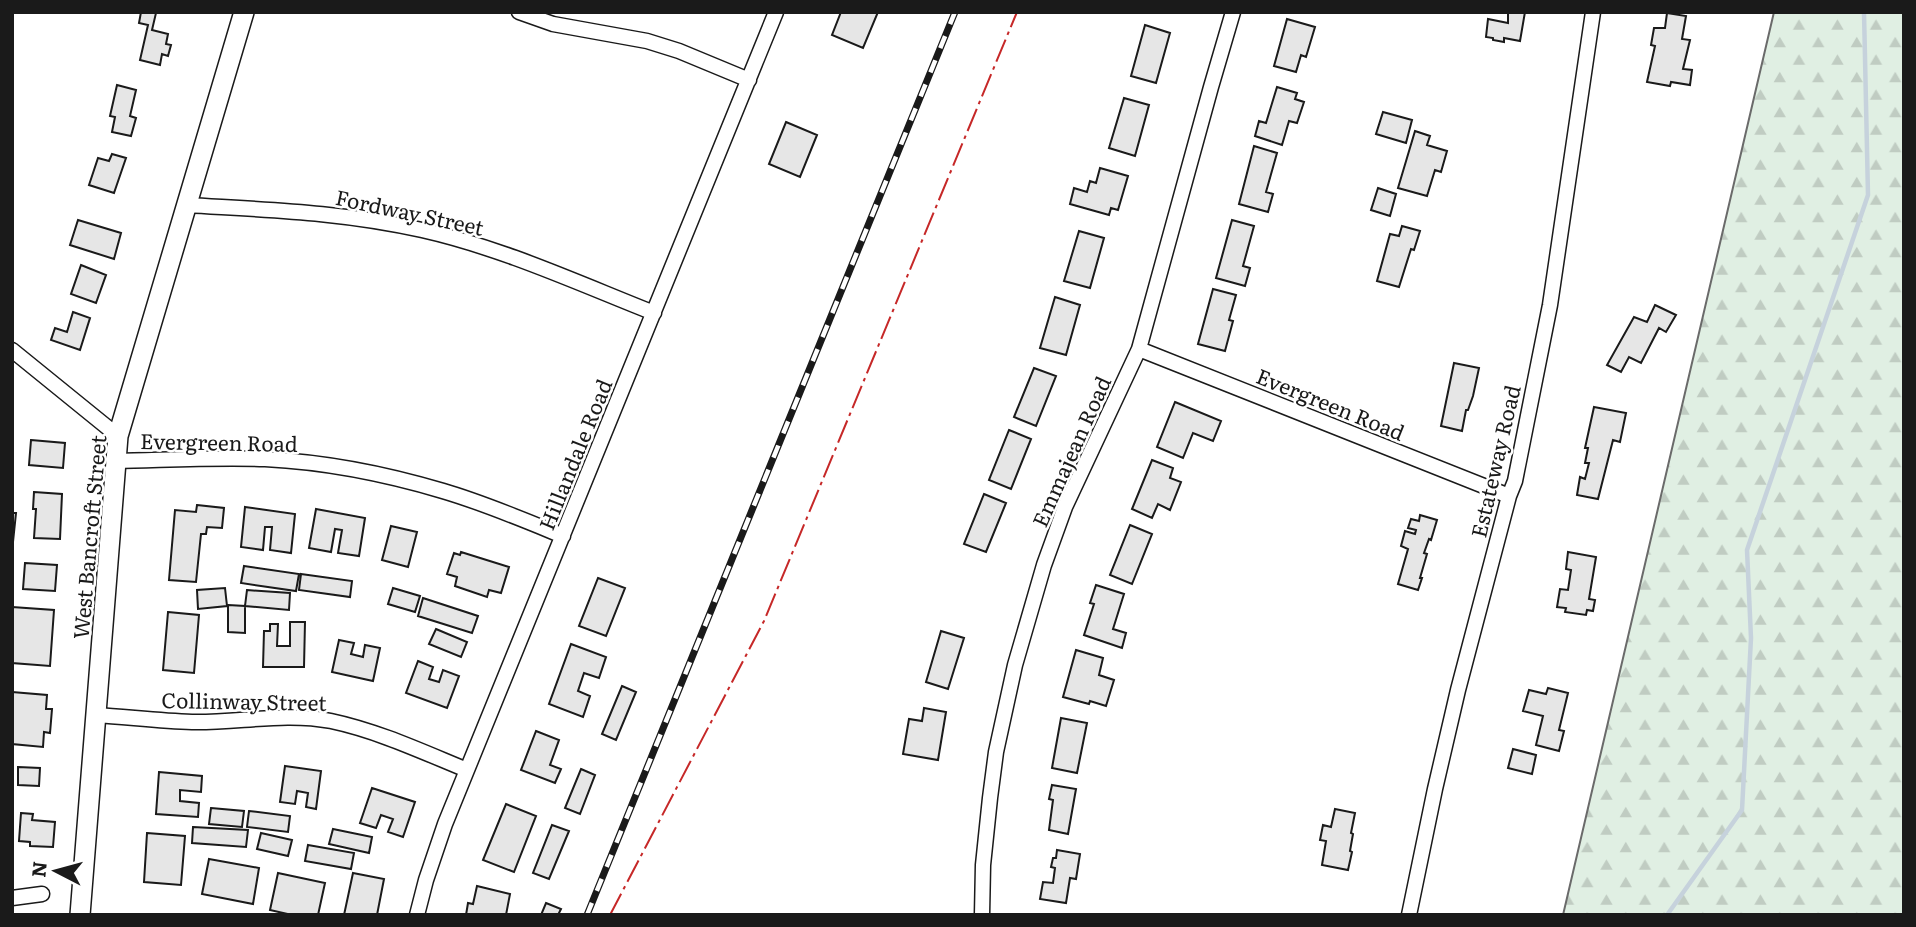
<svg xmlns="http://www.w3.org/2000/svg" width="1916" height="927" viewBox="0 0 1916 927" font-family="Literata,serif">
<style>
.forest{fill:url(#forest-firs);stroke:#6a6a6a;stroke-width:2}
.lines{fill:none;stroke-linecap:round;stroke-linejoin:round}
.stream{stroke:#c6d2dc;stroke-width:4.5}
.building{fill:#e6e6e6;stroke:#1a1a1a;stroke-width:2}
.minor-casing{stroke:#1a1a1a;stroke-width:17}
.secondary-casing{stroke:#1a1a1a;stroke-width:22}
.minor{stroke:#fff;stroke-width:14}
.secondary{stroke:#fff;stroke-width:19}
.rail-casing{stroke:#1a1a1a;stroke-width:7}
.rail{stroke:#fff;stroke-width:4.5;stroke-dasharray:13;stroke-linecap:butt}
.power{stroke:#c62828;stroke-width:2;stroke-dasharray:24 5 3.5 5;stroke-linecap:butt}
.labels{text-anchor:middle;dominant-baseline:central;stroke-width:5;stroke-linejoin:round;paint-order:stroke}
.street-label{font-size:21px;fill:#1a1a1a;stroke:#fff}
</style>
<defs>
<pattern id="forest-firs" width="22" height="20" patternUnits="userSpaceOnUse" patternTransform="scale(1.75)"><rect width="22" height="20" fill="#e0efe3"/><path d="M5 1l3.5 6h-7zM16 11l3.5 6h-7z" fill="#c0ccc2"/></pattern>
</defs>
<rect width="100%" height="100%" fill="#fff"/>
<!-- forest -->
<path class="forest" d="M1774 12H1904V915H1563Z"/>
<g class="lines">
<!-- stream -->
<path class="stream" d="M1667 915 1742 810 1751 638 1747 550 1868 195 1864 12"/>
</g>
<!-- building -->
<path class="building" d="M141 12 156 13 152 30 168 34 166 44 171 45 168 56 162 54 160 65 140 60 148 25 139 23Z
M841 12H878L863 48 832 35Z
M1508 12H1525L1520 41 1504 38V42L1493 40V38L1486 37 1488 19 1508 23Z
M1667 13 1686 16 1682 39 1690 40 1683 69 1692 70 1690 85 1671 82 1670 86 1647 82 1655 46 1651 45 1654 28H1665Z
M1287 19 1315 27 1306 57 1301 55 1296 72 1274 66Z
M1145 25 1170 33 1156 83 1131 76Z
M117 85 136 90 130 116 136 118 131 136 112 132 115 117 110 116Z
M1277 87 1297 93 1295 99 1304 102 1297 123 1289 121 1282 145 1255 136 1259 121 1266 123Z
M1124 98 1149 105 1135 156 1109 148Z
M1383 112 1412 120 1406 143 1376 134Z
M786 122 817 135 800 177 769 164Z
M1415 131 1430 136 1427 145 1447 151 1441 172 1435 170 1427 196 1398 188Z
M1254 146 1277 153 1266 192 1273 194 1268 212 1239 204Z
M112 154 126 158 114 193 89 185 98 158 109 161Z
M1100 168 1128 176 1118 210 1111 208 1109 215 1070 204 1074 188 1087 192 1090 181 1096 183Z
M1378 188 1396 194 1390 216 1371 210Z
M78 220 121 233 114 259 70 245Z
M1232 220 1254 226 1243 266 1250 268 1245 286 1216 278Z
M1402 226 1420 231 1414 250 1411 249 1399 287 1377 281 1390 234 1399 236Z
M1079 231 1104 238 1090 288 1064 281Z
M81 265 106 275 96 303 71 294Z
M1213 289 1236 295 1229 320 1233 321 1225 351 1198 344Z
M1055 297 1080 305 1066 355 1040 348Z
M1655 305 1676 315 1666 332 1659 328 1641 363 1629 357 1621 372 1607 365 1634 317 1647 322Z
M73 312 90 318 80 350 51 340 55 328 67 332Z
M1454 363 1479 368 1473 396 1468 410H1466L1462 431 1441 426Z
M1034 368 1056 376 1036 426 1014 417Z
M1175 402 1221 421 1213 441 1193 433 1183 458 1157 447Z
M1594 407 1626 413 1620 442 1613 440 1598 499 1577 495 1580 477 1585 479 1589 463H1585L1588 448H1585Z
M1009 430 1031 439 1011 489 989 480Z
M31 440 65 443 63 468 29 465Z
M1152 460 1173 468 1170 478 1181 482 1170 510 1158 504 1152 518 1132 509Z
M34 492 62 494 60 539 34 538 36 509H33Z
M984 494 1006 503 986 552 964 544Z
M197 505 224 508 222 528 207 527 206 534H201L196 582 169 580 175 510 196 512Z
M245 507 295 514 291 553 270 550 272 527H265L263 550 241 547Z
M316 509 365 518 359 556 338 553 342 530 335 529 331 552 309 548Z
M12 513H16L13 542H12Z
M1420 515 1437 520 1431 540 1429 539 1424 553 1427 554 1420 578H1422L1418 590 1398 584 1408 549 1401 546 1405 531 1415 534 1416 530 1408 528 1411 519 1419 521Z
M1130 525 1152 534 1132 584 1110 575Z
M391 526 417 532 408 567 382 560Z
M461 552 509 567 501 593 489 590 487 597 455 586 457 577 447 574 454 553 460 555Z
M1568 552 1596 557 1589 599 1595 600 1593 611 1587 610 1586 615 1565 612 1566 608 1557 607 1560 589 1568 590 1571 570 1566 569Z
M25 563 57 565 55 591 23 589Z
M244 566 299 574 296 591 241 583Z
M301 574 352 581 350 597 299 590Z
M598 578 625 588 606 636 579 626Z
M1096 585 1124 594 1113 629 1126 633 1122 648 1084 635 1094 604 1090 603Z
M225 588 227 606 198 609 197 590Z
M393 588 420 596 415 612 388 604Z
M247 590 290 593 289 610 245 606Z
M423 598 478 616 472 633 418 616Z
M228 605 245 606V633L228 632Z
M12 607 54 610 50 666 12 663Z
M168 612 199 615 194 673 163 670Z
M290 622H305L304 667H263L264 631H270V624H278L277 646H290Z
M436 629 467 642 461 657 429 644Z
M941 631 964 638 948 689 926 682Z
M339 640 354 643 351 654 363 657 365 645 380 648 373 681 332 672Z
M571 644 606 657 599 678 584 673 578 691 590 696 583 717 549 704Z
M1076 650 1103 658 1099 675 1114 680 1106 706 1090 701 1089 704 1063 697Z
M418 661 433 667 429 679 439 682 443 670 459 676 447 708 406 693Z
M622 686 636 692 616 740 602 734Z
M1548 688 1568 693 1559 730 1564 731 1559 751 1536 745 1543 716 1523 711 1529 690 1546 694Z
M12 692 47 695 46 709H52L50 733 44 732 43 747 12 744Z
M924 708 946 712 938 760 903 754 909 719 922 721Z
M1061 718 1087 723 1077 773 1052 768Z
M536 731 559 740 550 765 561 769 555 783 521 770Z
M1513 749 1536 755 1532 774 1508 768Z
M285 766 321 771 316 809 306 807 308 793 297 791 295 804 280 802Z
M18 767 40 768 39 786 18 785Z
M581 769 595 775 580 814 565 808Z
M159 772 202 776 201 792 180 790V801L199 803 198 817 156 814Z
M1052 785 1076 789 1068 834 1049 830 1053 800 1049 799Z
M372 788 415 802 403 837 388 832 393 819 381 815 376 828 360 823Z
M506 804 536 816 514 872 483 860Z
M211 808 244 811 242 827 209 824Z
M1335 809 1355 813 1351 833 1353 834 1350 851 1352 852 1348 870 1322 865 1326 841 1320 840 1323 825 1331 827Z
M249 811 290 816 288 832 247 827Z
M21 813 33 814 32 820 55 822 53 847 30 846V842L19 841Z
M552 825 569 831 549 879 533 873Z
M193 827 248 830 246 847 192 843Z
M333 829 372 837 369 853 329 844Z
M147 833 185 836 181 885 144 882Z
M261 833 292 840 288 856 257 849Z
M308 845 354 853 351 869 305 861Z
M1057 850 1080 854 1076 879 1070 878 1066 903 1040 899 1043 882 1053 883 1055 868 1051 867 1053 858H1056Z
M209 859 259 868 253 904 202 894Z
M278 873 325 883 318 915H292L270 910Z
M353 873 384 879 377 915H344Z
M477 886 510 894 506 915H466L468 903 473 904Z
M546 903 561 909 558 915H541Z"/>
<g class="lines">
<!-- minor casing -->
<g class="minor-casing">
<path id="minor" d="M519 12 553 24 647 41 679 51 749 80
M187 205C268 210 343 212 422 230 502 248 578 283 654 313
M1139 349 1509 496
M12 350 118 436
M116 461C166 460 216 457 265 459 325 462 386 474 443 491 484 503 524 520 563 536
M96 715C128 717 160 721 192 722 238 723 285 712 331 721 378 731 423 752 467 770
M12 898 42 894
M417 915 426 880 445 824 776 12
M982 915 983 865 990 798 996 752 1015 665 1044 565 1065 507 1139 349 1211 87 1233 12
M1409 915 1435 789 1458 690 1509 496 1515 481 1550 305 1593 12"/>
</g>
<!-- secondary casing -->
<g class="secondary-casing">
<path id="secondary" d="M80 915 118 436 244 12"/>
</g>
<!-- minor -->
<use href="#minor" class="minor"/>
<!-- secondary -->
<use href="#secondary" class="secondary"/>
<!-- rail casing -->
<g class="rail-casing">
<path id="rail" d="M587 915 955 12"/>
</g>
<!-- rail -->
<use href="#rail" class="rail"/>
<!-- power -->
<path class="power" d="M610 915 764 621 1017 12"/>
</g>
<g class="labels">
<!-- street labels -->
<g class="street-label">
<text transform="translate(410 211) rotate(12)">Fordway Street</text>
<text transform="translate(1331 403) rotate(22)">Evergreen Road</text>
<text transform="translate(219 441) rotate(1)">Evergreen Road</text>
<text transform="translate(1070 451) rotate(-66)">Emmajean Road</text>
<text transform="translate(574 454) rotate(-68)">Hillandale Road</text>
<text transform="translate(1494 461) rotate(-77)">Estateway Road</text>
<text transform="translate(88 537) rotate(-85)">West Bancroft Street</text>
<text transform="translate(244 700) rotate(1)">Collinway Street</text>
</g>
</g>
<!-- border -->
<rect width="1916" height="927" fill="none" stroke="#1a1a1a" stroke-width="28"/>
<!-- north arrow -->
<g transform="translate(56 871) rotate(276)" stroke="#ffffff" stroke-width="5" paint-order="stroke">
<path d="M0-5L12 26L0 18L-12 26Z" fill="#1a1a1a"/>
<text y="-10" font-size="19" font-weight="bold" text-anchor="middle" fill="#1a1a1a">N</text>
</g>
</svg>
